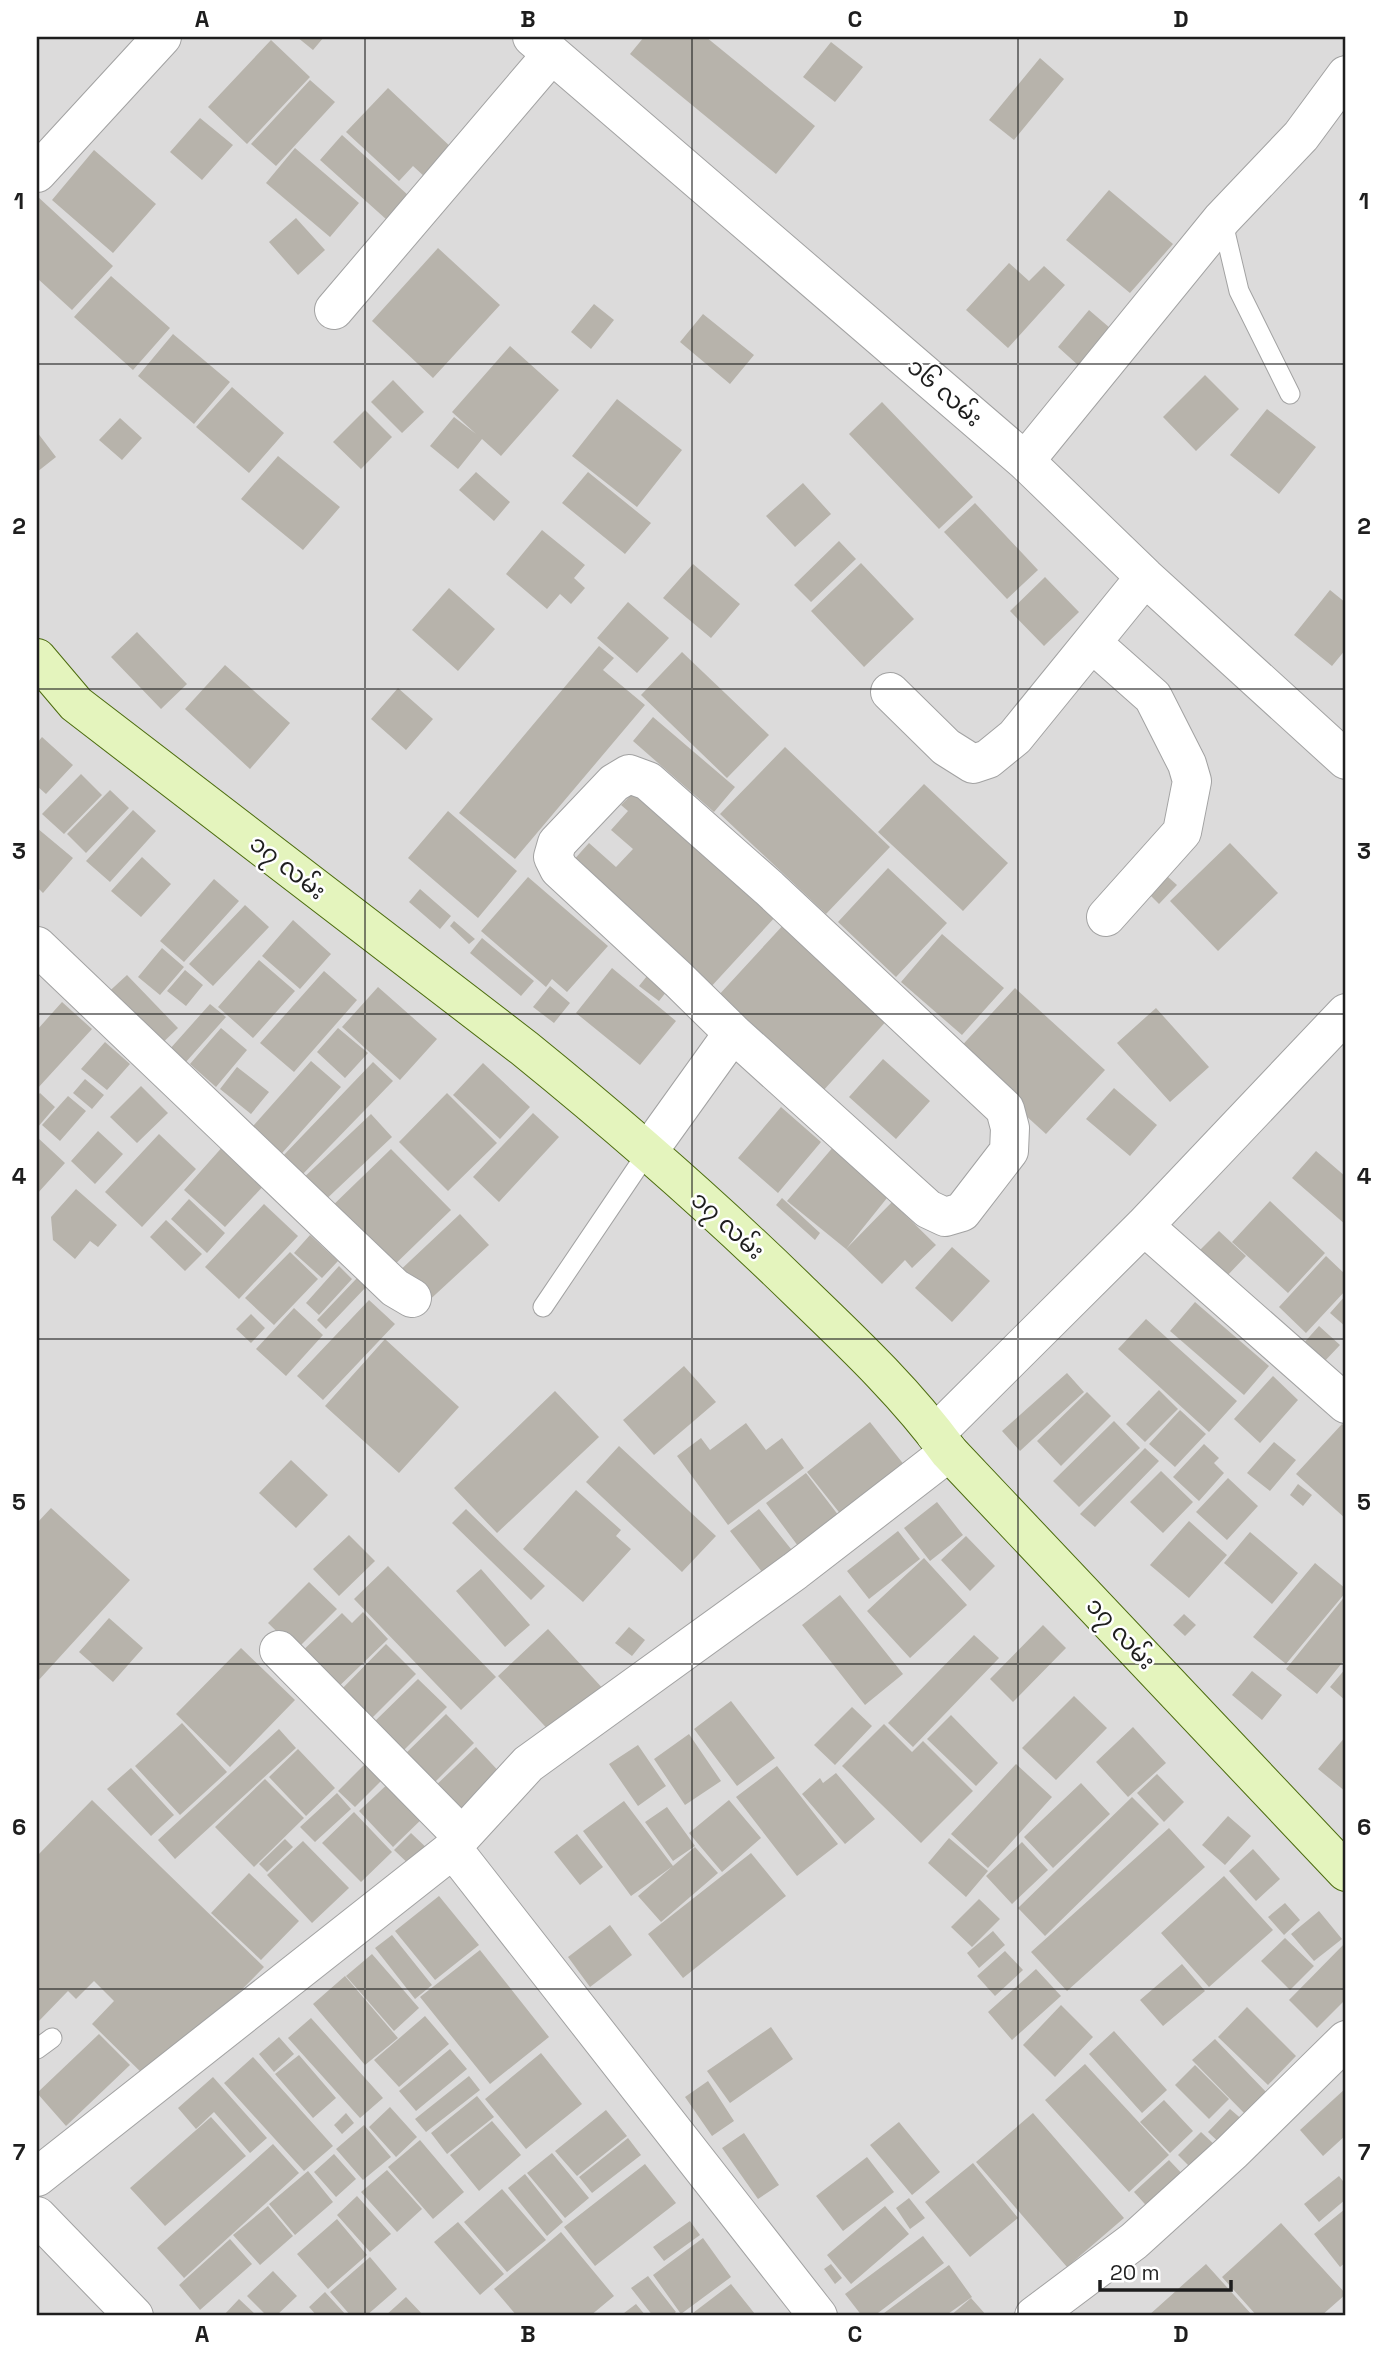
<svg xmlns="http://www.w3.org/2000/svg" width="1383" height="2353" viewBox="0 0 1383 2353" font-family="'Space Grotesk','Noto Sans Myanmar',sans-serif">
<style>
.residential{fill:#dcdbdb}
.building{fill:#b7b3ab}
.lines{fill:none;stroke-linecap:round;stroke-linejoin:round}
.lane-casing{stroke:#a2a2a2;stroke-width:21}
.street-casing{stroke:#a2a2a2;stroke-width:40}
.secondary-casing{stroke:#4c6c0e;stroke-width:40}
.lane{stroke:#fff;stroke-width:19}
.street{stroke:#fff;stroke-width:38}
.secondary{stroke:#e4f4bd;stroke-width:38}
.grid{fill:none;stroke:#1e1e1e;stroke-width:2;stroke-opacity:0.55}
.labels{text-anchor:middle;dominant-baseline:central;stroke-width:5;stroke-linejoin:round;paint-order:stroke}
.street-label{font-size:24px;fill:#1e1e1e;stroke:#fff}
.neatline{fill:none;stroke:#1e1e1e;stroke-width:2.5}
.grid-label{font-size:23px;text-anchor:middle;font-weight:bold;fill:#1e1e1e}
</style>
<rect width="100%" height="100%" fill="#eeede5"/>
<!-- residential -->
<path class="residential" d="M37 37H1346V2316H37Z"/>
<!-- building -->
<path class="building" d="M297 37H324L313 50Z
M644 37H706L815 126 776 174 630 54Z
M271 40 310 77 247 144 208 107Z
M831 42 863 67 835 102 803 77Z
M1040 58 1064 79 1014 140 989 120Z
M310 80 335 102 276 166 251 144Z
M388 88 453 149 426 178 413 166 399 181 346 132Z
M200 118 233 145 202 180 170 152Z
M342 135 409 196 387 220 320 160Z
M295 148 359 203 330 237 266 183Z
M94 150 156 204 113 253 52 200Z
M1109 190 1173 244 1130 293 1066 240Z
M37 196 113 266 72 310 37 278Z
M296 218 325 250 298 275 269 242Z
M438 248 500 305 433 378 372 321Z
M1009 263 1029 281 1044 266 1065 285 1008 348 966 310Z
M111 276 170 328 133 370 74 317Z
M594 304 614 320 591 349 571 332Z
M1089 310 1110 328 1079 366 1058 347Z
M703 314 754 355 730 384 680 342Z
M173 334 230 382 194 424 138 376Z
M510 346 559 390 501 456 482 439 458 469 430 446 454 417 476 434 452 412Z
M1205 375 1239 409 1196 451 1163 417Z
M393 380 424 412 402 433 371 402Z
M232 387 284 433 249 473 196 427Z
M617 399 682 450 637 507 572 456Z
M882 402 973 497 939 529 849 434Z
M1267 409 1316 447 1279 494 1230 455Z
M365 410 392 437 361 469 333 442Z
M120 418 142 438 122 460 99 440Z
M37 432 56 457 37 472Z
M278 456 340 507 303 550 241 499Z
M476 472 510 502 494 521 459 490Z
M588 472 651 523 625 554 562 503Z
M803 483 831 514 795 547 766 516Z
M975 503 1038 570 1007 599 944 532Z
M542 530 585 565 574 578 585 588 571 604 560 594 547 609 506 574Z
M839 541 856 559 811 602 794 585Z
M861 563 914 619 864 667 811 611Z
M693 564 740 604 711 638 663 598Z
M1045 577 1079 612 1044 646 1010 611Z
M449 588 495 629 458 671 412 630Z
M1330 590 1346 603V649L1332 666 1294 635Z
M628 602 669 638 637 673 597 638Z
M137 632 187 684 161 709 111 657Z
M599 646 614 658 603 670 645 705 515 859 459 813Z
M682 652 769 735 727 778 641 695Z
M225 665 290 723 250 769 185 709Z
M398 688 433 719 406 750 371 719Z
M653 717 735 787 714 812 633 741Z
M42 737 73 765 46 794 37 786V743Z
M785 747 890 847 826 914 720 814Z
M81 774 102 795 64 834 42 814Z
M924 784 1008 863 963 911 878 832Z
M638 788 777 915 709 989 571 863 589 843 616 867 633 849 611 830 628 811 621 805Z
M110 790 129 808 86 853 67 834Z
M133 810 156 831 110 882 86 861Z
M448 811 517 871 478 918 408 858Z
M37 828 73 858 43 893 37 887Z
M1230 843 1278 893 1218 951 1170 901Z
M142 857 171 884 141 917 111 891Z
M888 868 947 923 896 977 838 922Z
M1159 869 1177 885 1159 904 1142 887Z
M528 877 608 946 567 992 552 979 546 987 481 931Z
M214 879 239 901 184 962 160 941Z
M420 889 451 916 440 929 409 902Z
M245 905 269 927 213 986 189 964Z
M293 920 331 954 300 989 262 956Z
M454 921 475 939 469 944 450 926Z
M786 922 890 1017 822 1092 717 997Z
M942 934 1004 988 962 1035 901 982Z
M482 938 534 981 521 996 470 953Z
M162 948 184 967 160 995 138 977Z
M259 960 295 991 253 1038 218 1007Z
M612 968 676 1021 640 1065 576 1013Z
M185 970 203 985 186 1006 167 991Z
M324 971 357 1000 294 1072 260 1043Z
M127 975 178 1028 154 1051 102 998Z
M647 976 667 991 659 1001 639 986Z
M550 986 570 1003 554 1023 533 1007Z
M378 987 437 1039 400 1080 342 1027Z
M1015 988 1105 1070 1046 1134 956 1052Z
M62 1002 92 1029 37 1089V1030Z
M210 1004 226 1017 185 1063 169 1050Z
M1156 1008 1209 1067 1170 1102 1117 1043Z
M221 1028 247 1050 216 1087 190 1064Z
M338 1028 368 1053 345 1078 317 1052Z
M105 1042 130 1064 107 1090 81 1069Z
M883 1059 930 1101 896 1139 849 1097Z
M311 1061 341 1087 275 1161 245 1135Z
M373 1062 393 1081 300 1177 281 1158Z
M483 1063 530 1107 500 1139 453 1095Z
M237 1067 269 1092 251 1114 220 1089Z
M85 1079 104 1095 92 1109 73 1093Z
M141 1086 168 1113 137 1143 110 1117Z
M1114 1088 1157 1125 1130 1156 1086 1119Z
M40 1093 55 1107 37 1128V1096Z
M447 1093 497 1143 448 1191 399 1142Z
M68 1096 86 1111 60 1141 42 1125Z
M781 1107 821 1142 778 1193 738 1158Z
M533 1113 559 1137 499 1202 473 1177Z
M371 1114 392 1137 319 1206 298 1183Z
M98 1131 123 1154 95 1184 71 1161Z
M159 1134 196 1169 142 1227 105 1192Z
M37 1137 65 1163 37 1194Z
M225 1144 267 1182 225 1227 184 1190Z
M834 1146 891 1193 846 1249 787 1201Z
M391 1149 451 1210 386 1273 327 1211Z
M1316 1151 1346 1177V1225L1292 1178Z
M76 1189 117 1225 98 1247 90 1241 75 1259 53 1240 51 1217Z
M782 1198 820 1233 815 1240 776 1205Z
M189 1199 225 1233 207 1253 171 1219Z
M1270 1201 1325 1253 1288 1293 1232 1242Z
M892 1202 936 1245 912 1268 905 1260 882 1284 846 1249Z
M264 1204 298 1236 239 1299 205 1267Z
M460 1214 489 1245 423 1306 394 1276Z
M166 1220 202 1254 185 1271 150 1237Z
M1219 1231 1246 1256 1225 1278 1198 1252Z
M310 1235 338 1261 322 1278 294 1253Z
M952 1247 990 1281 952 1322 915 1288Z
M290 1252 318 1279 274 1325 245 1298Z
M1326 1256 1346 1275V1290L1306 1333 1279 1307Z
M339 1266 352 1279 319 1315 306 1303Z
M357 1278 366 1287 326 1329 317 1320Z
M1346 1295V1327L1330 1313Z
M369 1300 395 1324 323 1400 297 1376Z
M1195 1302 1269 1366 1244 1395 1170 1331Z
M294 1308 323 1335 286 1376 256 1349Z
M251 1314 265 1328 251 1343 236 1329Z
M1146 1319 1237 1401 1209 1432 1118 1349Z
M1319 1326 1340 1345 1322 1364 1302 1345Z
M385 1339 459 1407 399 1473 325 1406Z
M684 1366 716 1402 654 1455 623 1420Z
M1067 1373 1084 1392 1020 1451 1002 1431Z
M1273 1376 1298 1400 1260 1443 1234 1419Z
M1159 1390 1178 1409 1145 1442 1126 1424Z
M555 1391 599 1437 497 1533 454 1488Z
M1087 1392 1111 1416 1061 1466 1037 1441Z
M1180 1410 1206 1434 1175 1467 1149 1444Z
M1114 1421 1140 1448 1079 1507 1053 1481Z
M870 1422 909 1471 846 1521 807 1472Z
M746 1423 766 1450 782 1438 804 1468 728 1525 677 1456 701 1438 710 1450Z
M1342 1424 1346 1428V1519L1296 1474Z
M1274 1442 1296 1460 1270 1491 1247 1473Z
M1204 1444 1219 1458 1214 1463 1224 1473 1199 1501 1173 1477Z
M619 1446 716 1536 682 1572 586 1482Z
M1145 1448 1159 1461 1095 1527 1080 1514Z
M291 1460 328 1495 296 1528 259 1493Z
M1161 1471 1193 1502 1163 1533 1130 1502Z
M806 1473 842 1520 801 1550 766 1503Z
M1228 1478 1258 1506 1227 1540 1196 1512Z
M1298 1484 1312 1495 1303 1506 1290 1495Z
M576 1490 621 1530 616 1536 631 1549 583 1602 523 1549Z
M937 1502 963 1535 930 1561 904 1528Z
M51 1508 130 1580 37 1682V1523Z
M466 1509 545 1586 531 1600 452 1523Z
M759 1509 795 1554 766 1577 730 1531Z
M1189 1521 1227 1555 1189 1598 1150 1565Z
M898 1531 920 1559 869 1599 847 1571Z
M1250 1532 1298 1573 1272 1604 1224 1563Z
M349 1535 375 1561 339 1596 313 1569Z
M966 1536 995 1566 970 1591 941 1560Z
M924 1558 967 1605 910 1658 867 1611Z
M1315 1563 1346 1589V1592L1286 1664 1253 1637Z
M388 1566 496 1677 461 1710 354 1599Z
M481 1569 530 1625 505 1647 456 1591Z
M309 1582 337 1609 296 1650 268 1623Z
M840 1595 903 1674 865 1705 802 1625Z
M1346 1595V1658L1317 1694 1286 1669Z
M363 1612 388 1639 331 1694 296 1657 342 1613 352 1623Z
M1184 1614 1196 1625 1185 1636 1173 1625Z
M109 1618 143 1648 113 1682 79 1652Z
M1043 1625 1066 1648 1013 1702 990 1679Z
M629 1627 645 1640 632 1656 615 1643Z
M548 1629 606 1692 556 1738 498 1676Z
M974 1635 999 1658 913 1747 888 1723Z
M386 1644 416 1674 364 1726 335 1696Z
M241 1648 295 1700 230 1767 176 1714Z
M1346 1668V1701L1330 1687Z
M1252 1671 1282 1695 1262 1720 1232 1695Z
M418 1679 447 1707 400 1754 371 1725Z
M1074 1696 1107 1728 1056 1780 1022 1748Z
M731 1701 775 1758 737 1786 694 1729Z
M852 1707 872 1726 835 1765 814 1745Z
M446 1714 474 1743 431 1786 402 1757Z
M951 1715 998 1763 976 1786 927 1739Z
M182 1723 227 1772 180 1815 135 1766Z
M884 1724 912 1752 923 1741 973 1791 921 1843 842 1766Z
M1133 1727 1166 1763 1128 1797 1096 1762Z
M279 1729 296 1748 175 1859 158 1840Z
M689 1734 721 1781 685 1805 654 1759Z
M1346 1736V1792L1318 1769Z
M638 1745 666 1786 638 1806 609 1764Z
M476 1747 505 1778 460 1820 431 1790Z
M298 1749 335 1788 306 1816 269 1777Z
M371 1758 388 1774 355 1807 338 1791Z
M1016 1764 1052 1797 988 1868 951 1834Z
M777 1766 838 1844 797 1876 736 1797Z
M131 1768 174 1815 151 1836 107 1789Z
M836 1773 875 1819 845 1844 802 1794 820 1778 823 1783Z
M1157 1774 1184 1802 1164 1822 1137 1793Z
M394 1778 428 1813 393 1847 359 1811Z
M265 1779 304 1818 254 1867 215 1827Z
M1081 1783 1110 1814 1053 1868 1024 1837Z
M337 1793 351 1809 315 1842 300 1827Z
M1132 1797 1159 1824 1045 1936 1018 1908Z
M92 1800 264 1967 151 2082 92 2024 114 2001 94 1981 76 1999 68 1991 37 2023V1856Z
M729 1800 761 1838 722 1872 689 1833Z
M624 1801 673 1866 631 1896 583 1831Z
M667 1807 695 1846 673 1861 645 1822Z
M354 1812 392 1852 361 1882 322 1843Z
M1228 1816 1251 1836 1225 1865 1202 1845Z
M1169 1828 1205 1867 1067 1991 1031 1952Z
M411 1833 432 1853 415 1870 394 1850Z
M577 1834 603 1867 580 1885 554 1852Z
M949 1838 988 1871 966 1897 928 1863Z
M285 1839 293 1847 267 1872 259 1864Z
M303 1841 349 1888 312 1923 267 1875Z
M1022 1842 1048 1870 1012 1904 986 1876Z
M695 1847 718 1873 661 1922 638 1896Z
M1253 1849 1280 1879 1256 1901 1229 1871Z
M751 1853 786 1896 683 1978 648 1934Z
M249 1873 299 1921 261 1960 211 1913Z
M1224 1876 1273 1930 1209 1987 1161 1933Z
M439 1896 479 1945 435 1980 395 1931Z
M979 1899 1000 1919 972 1947 951 1927Z
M1285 1903 1300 1920 1284 1935 1268 1917Z
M1319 1911 1342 1939 1314 1961 1291 1934Z
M610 1925 632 1955 590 1987 568 1957Z
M993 1931 1005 1945 979 1968 967 1953Z
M392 1935 432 1985 415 1999 375 1948Z
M1285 1938 1314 1966 1290 1990 1261 1961Z
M1346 1942V1999L1317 2028 1289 2000Z
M480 1950 549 2037 490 2084 420 1997Z
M1005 1951 1023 1970 995 1996 977 1976Z
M372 1954 419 2008 394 2031 346 1976Z
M1182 1964 1205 1991 1163 2026 1140 2000Z
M1036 1969 1061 1996 1012 2040 988 2012Z
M345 1976 398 2038 365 2065 313 2004Z
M1061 2005 1093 2037 1055 2077 1023 2045Z
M1247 2007 1296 2056 1268 2085 1218 2037Z
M425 2016 449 2044 399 2087 374 2060Z
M311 2018 383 2098 360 2118 288 2038Z
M771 2027 793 2059 730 2103 707 2071Z
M1114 2031 1167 2090 1142 2113 1089 2054Z
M99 2034 130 2065 66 2126 37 2093Z
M279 2037 294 2054 274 2072 259 2054Z
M1215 2039 1269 2095 1247 2116 1192 2060Z
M450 2049 467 2069 416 2111 399 2091Z
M541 2053 582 2104 526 2149 485 2099Z
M299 2055 336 2098 313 2118 275 2074Z
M253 2057 333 2146 304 2171 224 2083Z
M1085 2064 1169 2155 1129 2192 1045 2100Z
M1195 2065 1229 2099 1209 2119 1175 2085Z
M469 2076 480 2090 426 2132 415 2119Z
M213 2077 267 2138 250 2153 214 2112 196 2129 178 2108Z
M708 2081 734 2121 712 2136 685 2097Z
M1346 2088V2135L1323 2156 1300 2130Z
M477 2096 494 2117 447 2154 431 2133Z
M1164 2100 1193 2131 1170 2153 1140 2122Z
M390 2107 417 2137 396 2157 369 2127Z
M1230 2109 1245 2122 1223 2146 1208 2132Z
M606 2110 627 2136 577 2176 555 2151Z
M346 2113 354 2123 342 2134 334 2125Z
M1033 2113 1124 2218 1067 2267 976 2162Z
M211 2117 246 2156 165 2226 130 2188Z
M492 2121 521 2155 479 2191 450 2155Z
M899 2122 940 2172 912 2195 870 2145Z
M364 2125 391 2157 363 2180 336 2149Z
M1201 2132 1217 2147 1194 2171 1178 2155Z
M744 2133 779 2185 758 2199 722 2148Z
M628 2138 641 2155 592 2193 579 2177Z
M420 2140 464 2192 433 2219 388 2167Z
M273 2144 299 2173 184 2278 157 2248Z
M552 2153 589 2198 565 2218 527 2173Z
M334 2154 356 2179 336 2197 314 2172Z
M867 2157 894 2192 843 2231 816 2196Z
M1169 2160 1188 2180 1153 2213 1134 2192Z
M973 2163 1018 2218 970 2257 925 2202Z
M645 2164 676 2203 595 2266 564 2227Z
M387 2170 422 2209 397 2232 361 2192Z
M308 2171 333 2202 295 2235 269 2204Z
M525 2174 563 2222 547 2236 508 2188Z
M1339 2176 1346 2185V2199L1319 2222 1304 2204Z
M502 2189 546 2240 507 2272 464 2222Z
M357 2196 391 2234 370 2252 337 2215Z
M909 2198 925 2218 910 2229 896 2208Z
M268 2206 293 2236 260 2265 233 2235Z
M885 2206 909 2234 851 2284 827 2255Z
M1345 2209 1346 2262 1340 2267 1314 2234Z
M337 2219 367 2255 328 2289 297 2254Z
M690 2221 700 2235 664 2261 653 2247Z
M458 2222 504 2274 480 2295 434 2242Z
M1281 2223 1346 2294 1321 2316H1257L1222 2277Z
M561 2232 614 2296 590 2316H517L494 2289Z
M923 2236 944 2263 874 2316H862L845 2294Z
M703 2238 731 2277 681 2314 653 2275Z
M230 2239 252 2264 200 2310 179 2285Z
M370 2257 397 2289 366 2316H351L330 2292Z
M831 2264 842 2278 835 2284 824 2269Z
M1206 2264 1253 2316H1148Z
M949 2265 972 2297 945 2316H880Z
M273 2271 297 2296 276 2316H267L247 2296Z
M648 2276 676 2312 671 2316H653L631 2288Z
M731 2284 755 2314 753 2316H689Z
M325 2292 347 2316H317L309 2307Z
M406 2297 424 2316H385Z
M971 2298 987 2316H950Z
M239 2299 257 2316H223Z
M636 2304 646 2316H620Z"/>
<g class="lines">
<!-- lane casing -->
<g class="lane-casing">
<path id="lane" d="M1222 219 1239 291 1290 394
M543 1307 647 1153
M37 2049 52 2038"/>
</g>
<!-- street casing -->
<g class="street-casing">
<path id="street" d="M532 37 1025 461 1145 577 1346 760
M37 173 162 37
M334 310 552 54
M1025 461 1222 219 1301 136 1346 75
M1092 643 1153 697 1187 764 1192 781 1182 832 1106 917
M890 692 946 747 973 764 988 759 1015 737 1145 577
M629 774 648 781 769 888 1005 1109 1010 1128 1009 1151 962 1212 945 1217 928 1209 733 1033 679 980 559 869 553 857 557 843 614 783Z
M37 946 395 1288 412 1298
M647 1153 733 1033
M1144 1226 1346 1404
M935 1434 1144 1226 1346 1013
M279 1650 462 1836
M453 1849 818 2316
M37 2177 453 1849 462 1836 528 1764 795 1571 949 1452
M37 2216 134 2316
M1034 2316 1134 2241 1232 2152 1346 2040"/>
</g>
<!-- secondary casing -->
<g class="secondary-casing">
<path id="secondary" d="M37 658 76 704 524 1048C619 1125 712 1206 800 1292 852 1342 906 1393 949 1452L1346 1872"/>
</g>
<!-- lane -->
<use href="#lane" class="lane"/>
<!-- street -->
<use href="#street" class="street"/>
<!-- secondary -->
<use href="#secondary" class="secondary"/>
</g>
<!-- grid -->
<path class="grid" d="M365 37V2316M692 37V2316M1018 37V2316M37 364H1346M37 689H1346M37 1014H1346M37 1339H1346M37 1664H1346M37 1989H1346"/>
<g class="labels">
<!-- street labels -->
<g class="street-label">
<text transform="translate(945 392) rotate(41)">၁၆ လမ်း</text>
<text transform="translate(288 867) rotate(38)">၁၇ လမ်း</text>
<text transform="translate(728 1225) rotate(42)">၁၇ လမ်း</text>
<text transform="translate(1121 1633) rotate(47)">၁၇ လမ်း</text>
</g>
</g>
<!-- border -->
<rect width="1383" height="2353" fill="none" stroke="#ffffff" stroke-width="77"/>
<!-- scale -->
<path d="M1100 2280v10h131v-10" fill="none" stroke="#1e1e1e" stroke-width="3.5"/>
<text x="1110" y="2280" font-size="21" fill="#1e1e1e" stroke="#ffffff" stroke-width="5" paint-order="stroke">20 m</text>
<rect x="38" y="38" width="1306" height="2276" class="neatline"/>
<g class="grid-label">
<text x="202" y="27">A</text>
<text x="528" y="27">B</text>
<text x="855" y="27">C</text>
<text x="1181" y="27">D</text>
<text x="19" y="209">1</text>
<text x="1364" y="209">1</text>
<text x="19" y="534">2</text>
<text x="1364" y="534">2</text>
<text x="19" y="859">3</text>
<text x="1364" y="859">3</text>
<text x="19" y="1184">4</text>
<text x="1364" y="1184">4</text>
<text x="19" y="1510">5</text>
<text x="1364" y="1510">5</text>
<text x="19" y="1835">6</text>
<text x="1364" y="1835">6</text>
<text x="19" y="2160">7</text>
<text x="1364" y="2160">7</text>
<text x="202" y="2342">A</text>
<text x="528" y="2342">B</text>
<text x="855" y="2342">C</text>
<text x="1181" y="2342">D</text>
</g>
</svg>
